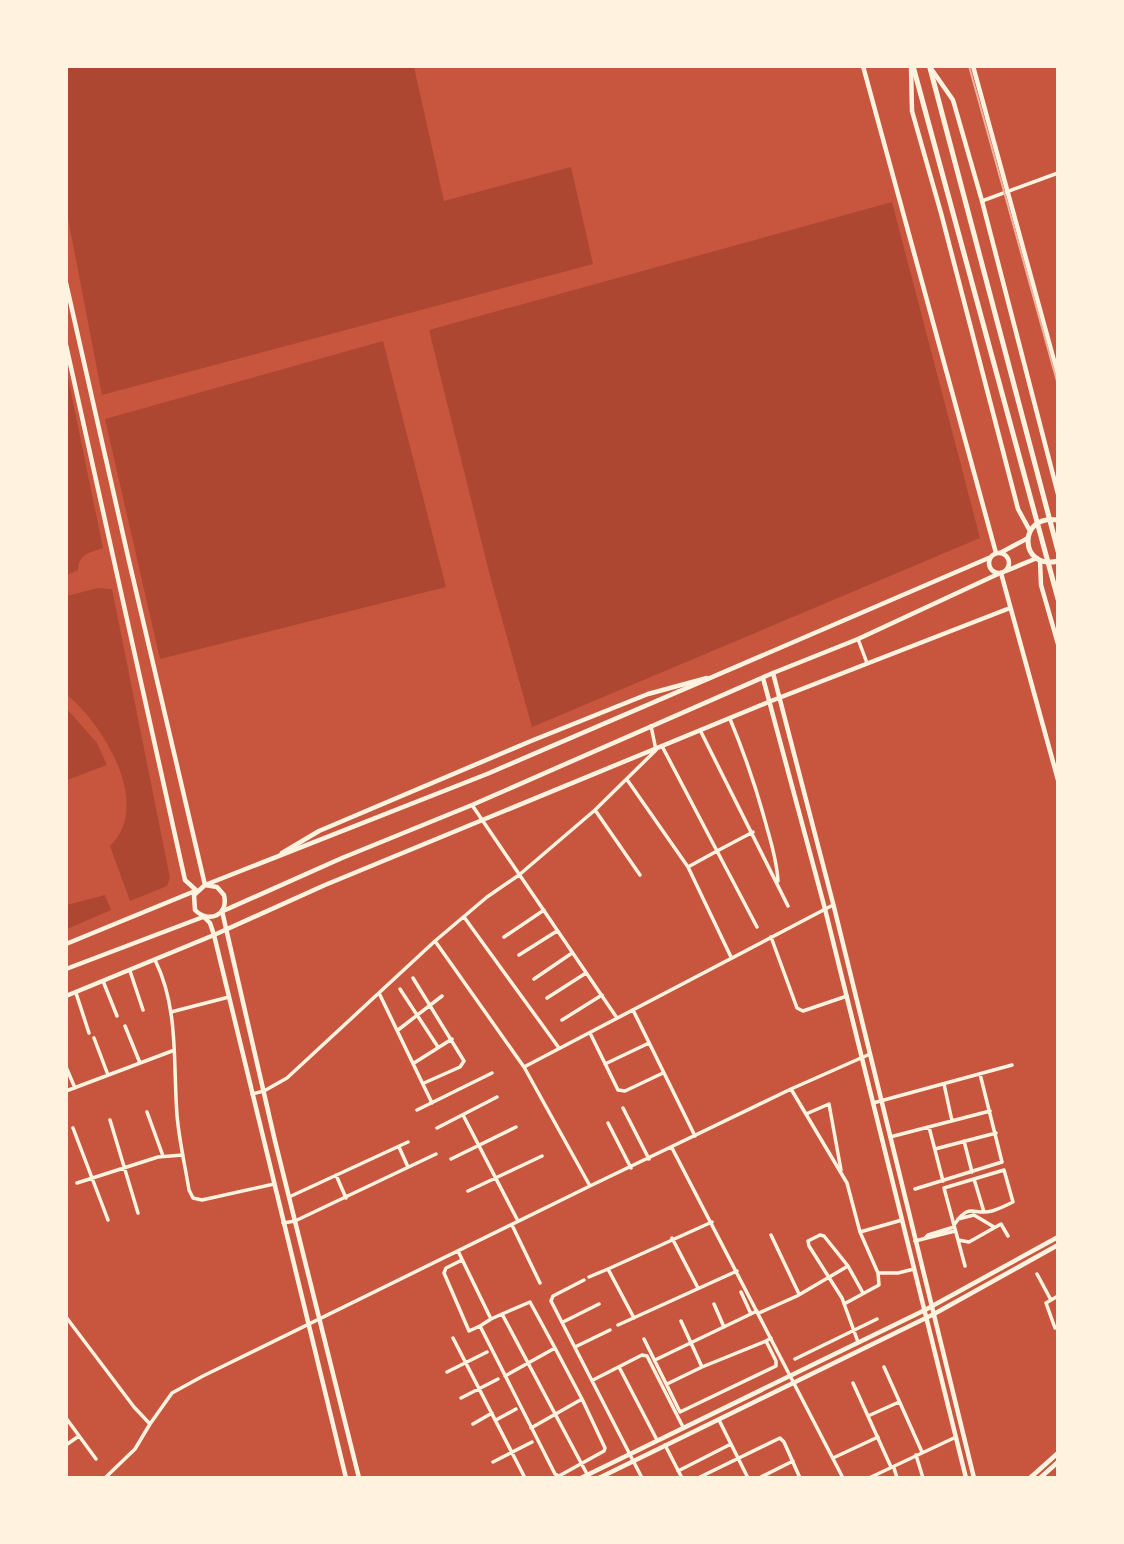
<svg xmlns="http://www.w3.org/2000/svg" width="1124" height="1544" viewBox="0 0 1124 1544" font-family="'Fira Sans Condensed',sans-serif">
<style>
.green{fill:#ae4732}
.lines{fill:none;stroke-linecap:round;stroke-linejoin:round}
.minor{stroke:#fff3e0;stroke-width:3.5}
.tertiary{stroke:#fff3e0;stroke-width:4.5}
.secondary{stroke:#fff3e0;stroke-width:4.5}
.primary{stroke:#fff3e0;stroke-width:5}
.rail{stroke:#e9b49f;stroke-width:2}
</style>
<rect width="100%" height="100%" fill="#c8553d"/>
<!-- green -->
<path class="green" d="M66 67H414L444 201 571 167 593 264 102 395 67 213Z
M892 202 980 538 532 727 490 576 429 330Z
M383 341 446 587 160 659 105 419Z
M67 373 103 548C91 552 78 554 78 570L67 575Z
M98 588 112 589 170 878 167 886 130 901 110 846C153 805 103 724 67 695V596Z
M66 708 97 743 107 765 67 780Z
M105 895 111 910 67 929V905Z"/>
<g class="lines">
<!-- minor -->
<path class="minor" d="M982 201 1058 173
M858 639 867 663
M730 719C745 755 757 790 767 828 772 845 777 863 778 881
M701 732 788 906
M628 781 688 867 717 851 663 748
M472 805 617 1018
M595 810 640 875
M753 832 717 851 757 927
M688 867 731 957
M464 917 559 1048
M504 937 544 910
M771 937 797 1008 803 1011 847 996
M435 941 524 1067 590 1186 791 1089 870 1054
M519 955 557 931
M155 960C179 1008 173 1063 177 1115 179 1140 185 1165 189 1190L193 1198 202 1200 274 1184
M130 971 143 1010
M413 978 464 1061 460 1067 424 1083
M534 979 572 953
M103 981 117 1016
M400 989 438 1047
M76 993 89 1033
M379 993 432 1103
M547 998 586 973
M633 1010 695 1136
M171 1012 229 997
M562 1020 602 995
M125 1026 140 1063
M398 1030 442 996
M590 1033 618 1090 625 1091 663 1073
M94 1038 108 1075
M414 1063 452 1039
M605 1064 649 1043
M66 1067 75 1088
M524 1067 833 905
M944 1084 952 1121
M791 1089 847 1183 860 1232 878 1273 879 1285 844 1304
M66 1091 172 1051
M252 1094 264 1091 287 1078 435 941 487 897 519 875 595 810 656 750 651 726
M873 1103 1012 1065
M623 1108 649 1159
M417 1110 492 1073
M147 1112 163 1156
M806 1114 829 1104 841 1170
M463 1115 518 1221
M110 1120 138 1213
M608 1123 631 1168
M929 1127 943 1181
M73 1128 108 1220
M437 1128 497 1097
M890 1137 990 1111
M964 1141 972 1172
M399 1147 408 1167
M672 1148 843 1478
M935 1149 996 1133
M451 1159 516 1127
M336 1175 346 1198
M974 1179 984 1212
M77 1183 158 1157 183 1155
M915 1189 1002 1162 980 1074
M468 1191 542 1156
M289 1197 408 1142
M958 1219 974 1215 994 1227
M283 1223 295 1221 436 1154
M512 1225 540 1283
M954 1225C970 1201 973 1216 992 1211 999 1209 1007 1205 1013 1202L1004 1170 944 1188 965 1266
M860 1232 902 1220
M771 1235 799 1294
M672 1238 698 1288
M925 1238 928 1235 954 1227
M958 1240 969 1242 1001 1224 1008 1236
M915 1241 955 1231
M458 1251 491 1319 480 1326 555 1474 559 1476 604 1451 605 1448 582 1399 531 1428
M462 1260 446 1268 444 1273 469 1331 480 1326
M878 1273H898L914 1269
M1037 1274 1051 1300 1058 1296
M589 1277 608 1269
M584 1280 553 1296 551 1301 642 1478
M741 1292 751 1314
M1051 1300 1046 1303 1055 1328 1058 1326
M714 1304 724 1327
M759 1313 797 1296 848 1266
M502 1314 530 1302 555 1348 505 1376
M66 1317 134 1407 150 1424 172 1393 203 1376 590 1186
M634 1318 608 1269 712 1222
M491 1319 502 1314 587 1474
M563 1322 599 1304
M618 1325 737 1271
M453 1338 525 1478
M644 1339 680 1412 776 1366V1361L766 1341 771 1338
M858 1342 842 1298 809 1246 808 1241 820 1235 824 1236 848 1266 863 1293
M575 1347 610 1330
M555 1348 582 1399
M795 1359 877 1319
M655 1360 757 1311
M619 1367 657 1440
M702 1367 766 1341
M884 1367 922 1452
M447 1372 487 1352
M593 1380 642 1355 647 1356 683 1427
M853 1383 891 1467
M667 1384 702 1367 681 1321
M461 1398 498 1379
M868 1416 899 1402
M66 1418 96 1459
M496 1420 516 1409
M719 1420 748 1478
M473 1424 492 1413
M66 1445 79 1436
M665 1445 682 1478
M916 1455 923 1478
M833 1458 878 1437
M493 1462 532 1442
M894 1468 897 1478
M678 1471 731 1444
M66 1476 67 1478
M105 1478 135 1449 150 1424
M698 1478 780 1438 784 1442 800 1478
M759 1478 793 1461
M869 1478 956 1437"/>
<!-- tertiary -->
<path class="tertiary" d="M863 66 996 553
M973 66 1058 375
M66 283 129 561 205 885
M66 345 185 880 197 891
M1001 573 1058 780
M773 673 834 907 974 1478
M763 678 825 909 966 1478
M282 853 319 831 531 741 648 694 707 678
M222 911 275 1141 359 1478
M204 917 210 923 214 935 346 1478
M66 996 214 935 325 885 771 701 1010 608
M581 1478 925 1310 1058 1237
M599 1478 934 1314 1058 1245
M1030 1478 1058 1453
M1040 1478 1058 1462"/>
<!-- secondary -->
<path class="secondary" d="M911 66 912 111 941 213 1018 509 1030 531
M932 70 953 100 982 201 1058 494
M989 563a10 10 0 1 1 20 0a10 10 0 1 1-20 0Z
M1000 553 1028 538
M1040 560 1041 585 1058 644
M1006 571 1037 558
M205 885 217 887 224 895C229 915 209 924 195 910L194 895 205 885 487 774 991 557
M223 911 342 858 472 805 773 673 858 639 998 574
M66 944 195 891
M66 969 203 917"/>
<!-- primary -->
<path class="primary" d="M913 66 1058 599
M930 68 1058 551
M1058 520C1017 513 1019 571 1058 561"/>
<!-- rail -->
<path class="rail" d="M969 66 1058 385"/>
</g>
<!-- border -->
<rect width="1124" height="1544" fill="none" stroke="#fff3e0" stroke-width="136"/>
</svg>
